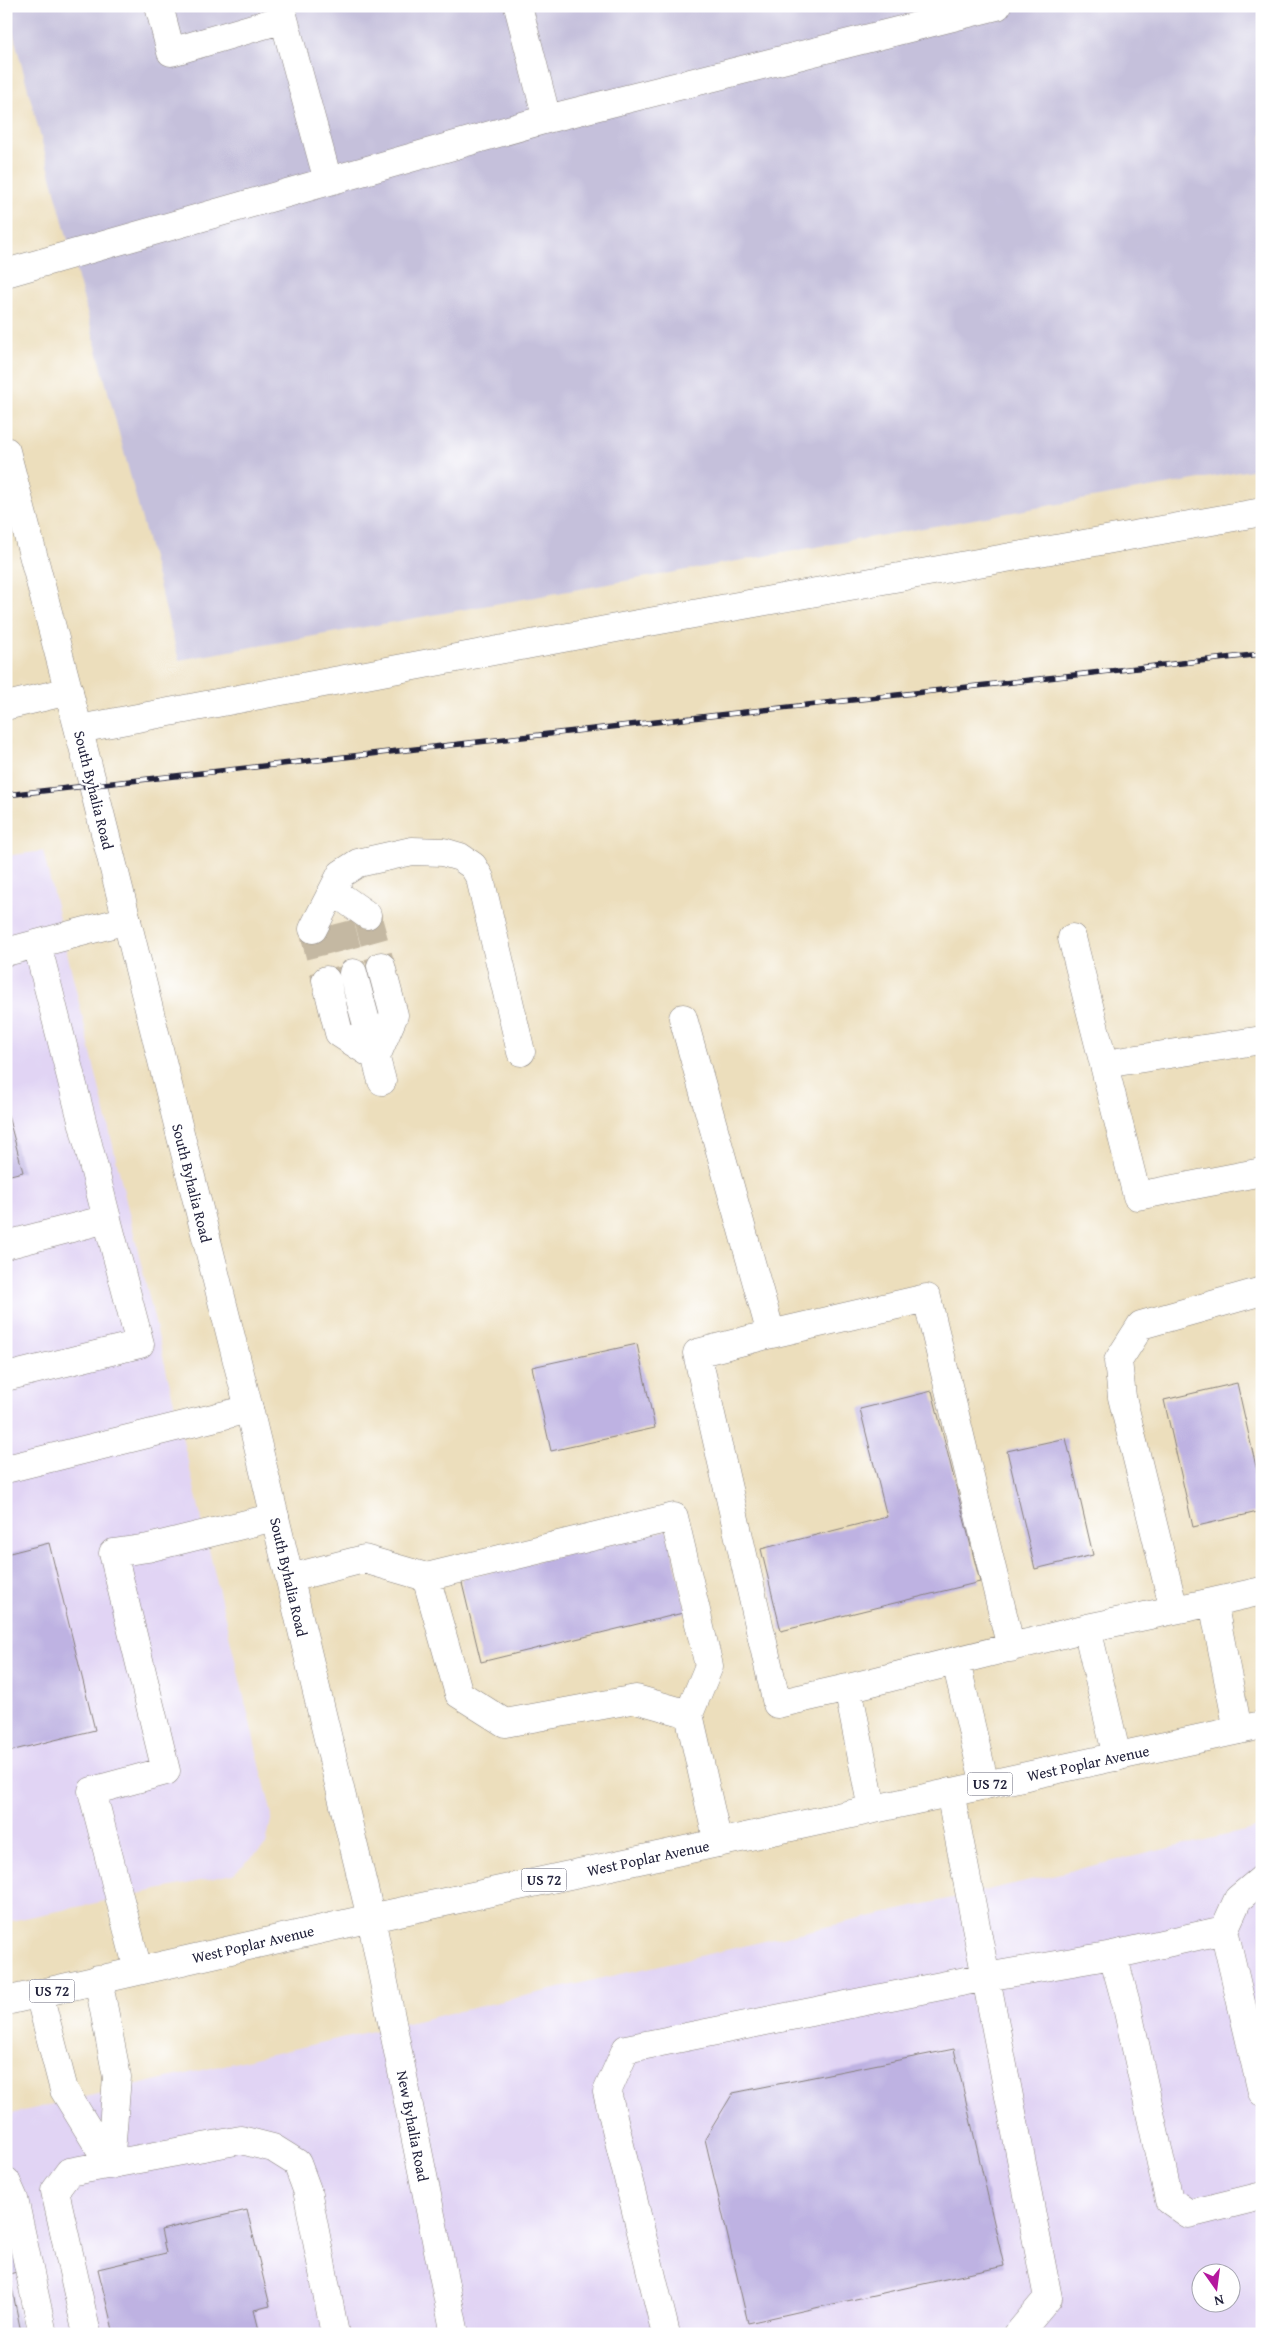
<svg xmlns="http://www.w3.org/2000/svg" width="1268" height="2340" viewBox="0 0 1268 2340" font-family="'Gentium Book Plus',serif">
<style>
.built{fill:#e1d4f4;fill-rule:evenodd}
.industrial{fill:#c5c0db}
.building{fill:#beb2e2}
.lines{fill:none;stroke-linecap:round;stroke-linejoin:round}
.minor-tunnel{stroke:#c4b8a2;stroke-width:28;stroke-dasharray:28 14;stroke-linecap:butt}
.minor-casing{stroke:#87807c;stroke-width:29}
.major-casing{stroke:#87807c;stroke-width:29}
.minor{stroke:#fff;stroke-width:28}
.major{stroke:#fff;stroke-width:28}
.rail-casing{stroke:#22223b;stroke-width:5.5}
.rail{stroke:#fff;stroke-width:4;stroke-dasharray:11;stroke-linecap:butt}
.labels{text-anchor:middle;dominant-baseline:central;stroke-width:4.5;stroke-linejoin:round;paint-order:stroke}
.shield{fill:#fff;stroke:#646476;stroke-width:1}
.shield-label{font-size:14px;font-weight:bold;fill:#22223b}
.street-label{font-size:15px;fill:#22223b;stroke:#fff}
</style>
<rect width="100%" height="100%" fill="#fff"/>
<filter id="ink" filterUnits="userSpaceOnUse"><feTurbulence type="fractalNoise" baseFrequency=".02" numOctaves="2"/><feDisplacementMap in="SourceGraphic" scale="10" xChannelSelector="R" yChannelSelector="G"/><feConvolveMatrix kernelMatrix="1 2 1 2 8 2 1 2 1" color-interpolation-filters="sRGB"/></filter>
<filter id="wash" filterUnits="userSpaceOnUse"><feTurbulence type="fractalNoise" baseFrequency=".0096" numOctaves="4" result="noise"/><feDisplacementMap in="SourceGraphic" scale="20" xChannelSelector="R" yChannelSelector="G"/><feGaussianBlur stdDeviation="1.12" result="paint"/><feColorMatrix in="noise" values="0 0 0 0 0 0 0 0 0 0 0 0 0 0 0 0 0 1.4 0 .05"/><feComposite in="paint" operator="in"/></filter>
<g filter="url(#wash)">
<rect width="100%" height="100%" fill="#ecdebc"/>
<!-- built -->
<path class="built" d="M43 851 272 1815 266 1845 233 1874 6 1922V856Z
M1262 1827V2334H6V2115ZM1200 2272H1230V2302H1200Z"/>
<!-- industrial -->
<path class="industrial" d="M6 6H1262V468L179 660Z"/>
<g id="blocks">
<!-- building -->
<path class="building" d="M6 1108 23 1172 6 1176Z
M637 1344 655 1428 551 1451 532 1367Z
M1237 1383 1262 1493V1511L1193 1527 1164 1400Z
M932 1391 980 1582 781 1631 761 1549 887 1517 860 1409Z
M1066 1438 1093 1555 1035 1569 1007 1451Z
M667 1530 687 1612 481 1662 461 1579Z
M49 1543 95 1730 6 1752V1554Z
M954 2049 1004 2266 748 2323 705 2139 733 2093Z
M247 2210 270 2306 254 2310 260 2334H114L98 2269 166 2253 161 2230Z
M15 2244 21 2271 9 2274 21 2332 6 2334V2247Z"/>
</g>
</g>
<g filter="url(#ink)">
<use href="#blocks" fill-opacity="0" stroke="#87807c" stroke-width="1"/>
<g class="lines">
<!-- minor-tunnel -->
<path class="minor-tunnel" d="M367 915 381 966
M340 923 353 973
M313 929 326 980"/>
<!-- minor casing -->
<g class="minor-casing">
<path id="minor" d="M159 6 171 52 284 19 281 6
M284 19 328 181
M547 119 997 6
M6 273 547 119 518 6
M6 706 69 691
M79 729 627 626 1262 512
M333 891 367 915
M313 929 341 874 358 863 412 851 443 852 460 857 473 866 480 878 521 1052
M1072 938 1137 1196 1262 1172
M37 944 107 1219
M6 952 127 920
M353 973 382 1081
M326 980 339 1033 376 1057
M683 1018 771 1334 697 1353 777 1704 848 1688
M376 1057 394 1015 381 966
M1104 1064 1262 1040
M6 1245 107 1219 140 1344 6 1377
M771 1334 927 1298 1011 1648
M6 1469 249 1409
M426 1577 674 1517 709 1666 689 1714
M290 1578 364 1559 426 1577 459 1694 505 1723 636 1699 689 1714 718 1843
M1174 1610 1122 1397 1118 1361 1141 1325 1262 1291
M1087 1628 1117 1757
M956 1662 985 1785
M1238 1730 1213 1602 1262 1591
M950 1792 1048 2298 1018 2334
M872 1809 848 1688 1087 1628 1213 1602
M1262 1879 1238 1899 1224 1930 1262 2092
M1113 1955 1127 2007 1169 2200 1189 2214 1262 2196
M138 1970 92 1791 166 1771 113 1553 148 1548 275 1517
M98 1979 117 2077 110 2165
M39 1994 64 2090 110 2165
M6 2181 14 2199 43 2334
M87 2334 55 2191 69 2172 241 2140 273 2148 297 2163 307 2190 335 2334
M666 2334 607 2092 626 2049 986 1977 1113 1955 1224 1930"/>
</g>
<!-- major casing -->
<g class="major-casing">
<path id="major" d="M6 451 93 785 249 1409 371 1918 455 2334
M6 2001 371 1918 1262 1725"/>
</g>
<!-- minor -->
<use href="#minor" class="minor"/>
<!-- major -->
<use href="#major" class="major"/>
<!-- rail casing -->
<g class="rail-casing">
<path id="rail" d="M6 795 1262 654"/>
</g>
<!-- rail -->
<use href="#rail" class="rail"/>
</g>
</g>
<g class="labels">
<!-- shield labels -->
<g class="shield">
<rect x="967.5" y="1772.5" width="45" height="23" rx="4"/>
<rect x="521.5" y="1868.5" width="45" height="23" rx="4"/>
<rect x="29.5" y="1979.5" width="45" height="23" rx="4"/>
</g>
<g class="shield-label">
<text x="990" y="1784">US 72</text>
<text x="544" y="1880">US 72</text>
<text x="52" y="1991">US 72</text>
</g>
<!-- street labels -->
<g class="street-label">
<text transform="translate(94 790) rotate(76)">South Byhalia Road</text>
<text transform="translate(192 1183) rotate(76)">South Byhalia Road</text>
<text transform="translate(289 1577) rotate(77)">South Byhalia Road</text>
<text transform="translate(1088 1763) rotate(-12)">West Poplar Avenue</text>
<text transform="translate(648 1858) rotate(-12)">West Poplar Avenue</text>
<text transform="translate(253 1944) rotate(-13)">West Poplar Avenue</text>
<text transform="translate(413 2126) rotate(79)">New Byhalia Road</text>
</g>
</g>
<!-- margin -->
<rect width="1268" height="2340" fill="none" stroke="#fff" stroke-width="25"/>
<!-- north arrow -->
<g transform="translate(1216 2288) rotate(166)"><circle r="24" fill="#ffffff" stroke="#a7a7b1"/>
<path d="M0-4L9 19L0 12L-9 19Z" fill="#b5179e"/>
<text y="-8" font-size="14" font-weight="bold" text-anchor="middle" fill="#22223b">N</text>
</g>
</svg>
